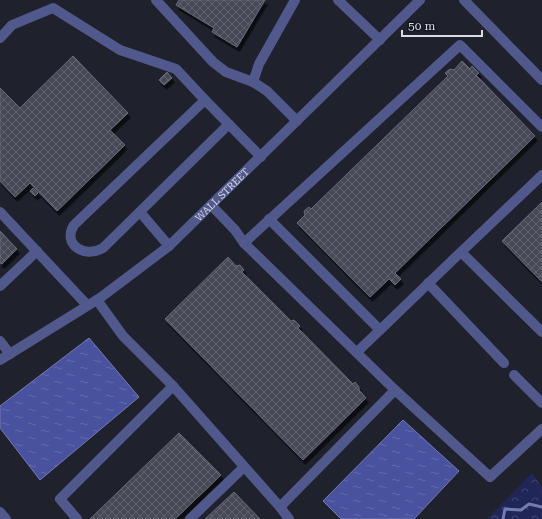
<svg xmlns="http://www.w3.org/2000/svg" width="542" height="519" viewBox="0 0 542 519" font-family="'Roboto Serif',serif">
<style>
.forest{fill:url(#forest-crowns)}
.water{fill:url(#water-ripples);stroke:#747bb3}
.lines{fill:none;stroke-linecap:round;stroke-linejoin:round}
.stream{stroke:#747bb3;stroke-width:3}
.building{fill:url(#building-cross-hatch);stroke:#676a78;filter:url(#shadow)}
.minor{stroke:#51598c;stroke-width:10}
.labels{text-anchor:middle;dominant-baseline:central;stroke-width:3;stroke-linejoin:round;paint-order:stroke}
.street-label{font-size:10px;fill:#dadce4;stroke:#151822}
</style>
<defs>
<pattern id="forest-crowns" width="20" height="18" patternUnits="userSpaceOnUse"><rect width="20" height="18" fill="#212658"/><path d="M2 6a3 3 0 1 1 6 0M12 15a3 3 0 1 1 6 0" fill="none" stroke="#414570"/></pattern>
<pattern id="water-ripples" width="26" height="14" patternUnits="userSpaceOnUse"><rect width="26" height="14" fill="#49529e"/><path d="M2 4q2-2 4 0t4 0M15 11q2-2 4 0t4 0" fill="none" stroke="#636aab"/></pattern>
<pattern id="building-cross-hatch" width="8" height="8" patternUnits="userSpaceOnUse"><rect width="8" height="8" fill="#474a57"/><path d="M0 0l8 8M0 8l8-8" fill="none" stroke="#61646f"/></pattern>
<filter id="shadow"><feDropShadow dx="2.5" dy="4.5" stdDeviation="0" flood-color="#0009"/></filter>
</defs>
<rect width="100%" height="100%" fill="#1f212c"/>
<!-- forest -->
<path class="forest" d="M532 473 542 487V519H487Z"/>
<!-- water -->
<path class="water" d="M89 338 139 397 40 480 0 428V406Z
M403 420 459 471 414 519H341L323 501Z"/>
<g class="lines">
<!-- stream -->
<path class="stream" d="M503 519 505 509 521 510 529 504 542 507"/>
</g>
<!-- building -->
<path class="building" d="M179 0H265L237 47 212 32 214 28 176 5Z
M73 56 128 113 110 130 125 145 57 211 30 183 15 197 0 181V88L20 108Z
M462 61 470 69 472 66 479 73 476 75 535 136 395 273 401 279 395 285 389 279 370 297 297 223 305 215 304 211 309 207 311 209 448 76 445 73 450 69 454 70Z
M167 72 172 78 164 85 159 80Z
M33 188 38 193 35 196 30 191Z
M542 202V282L502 241Z
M0 231 17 249 2 264 0 263Z
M228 257 236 266 240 265 244 270 242 272 291 321 294 320 300 326 298 328 353 384 355 382 359 387V390L366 398 303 460 165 319Z
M179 433 221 475 175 519H90Z
M234 492 260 519H205Z"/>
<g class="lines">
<!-- minor -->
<g class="minor">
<path d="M156 0 213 62 226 72 253 82"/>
<path d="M295 0 259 64 253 82 267 91 297 121"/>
<path d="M338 0 380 40"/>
<path d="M464 0 542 80"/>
<path d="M0 38 12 25 53 8 120 50 176 69 205 100"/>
<path d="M229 124 103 248C84 259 62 244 74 225L205 100 261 157"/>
<path d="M542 175 461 252 542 332"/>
<path d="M0 212 87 305"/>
<path d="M140 212 169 246"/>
<path d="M269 219 380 330 461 252"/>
<path d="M244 243 460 45 542 127"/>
<path d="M428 283 504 363"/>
<path d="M0 286 37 251"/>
<path d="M97 300 123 336 173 386 280 507 395 390 244 243 235 230 211 205"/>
<path d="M0 341 10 354"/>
<path d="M357 352 380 330"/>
<path id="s1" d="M0 360 100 298 169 246 420 0"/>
<path d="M514 375 542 403"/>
<path d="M395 390 490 477 542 429"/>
<path d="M280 507 289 519"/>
<path d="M0 512 6 519"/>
<path d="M77 519 60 499 173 386"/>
<path d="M190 519 244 467"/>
</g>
</g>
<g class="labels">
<!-- street labels -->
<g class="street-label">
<text stroke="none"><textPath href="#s1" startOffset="278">WALL STREET</textPath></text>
</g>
</g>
<!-- scale -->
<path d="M402 30v6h80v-6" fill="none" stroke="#dadce4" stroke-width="2"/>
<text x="408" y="30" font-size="12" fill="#dadce4" stroke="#151822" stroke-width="3" paint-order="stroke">50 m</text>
</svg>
